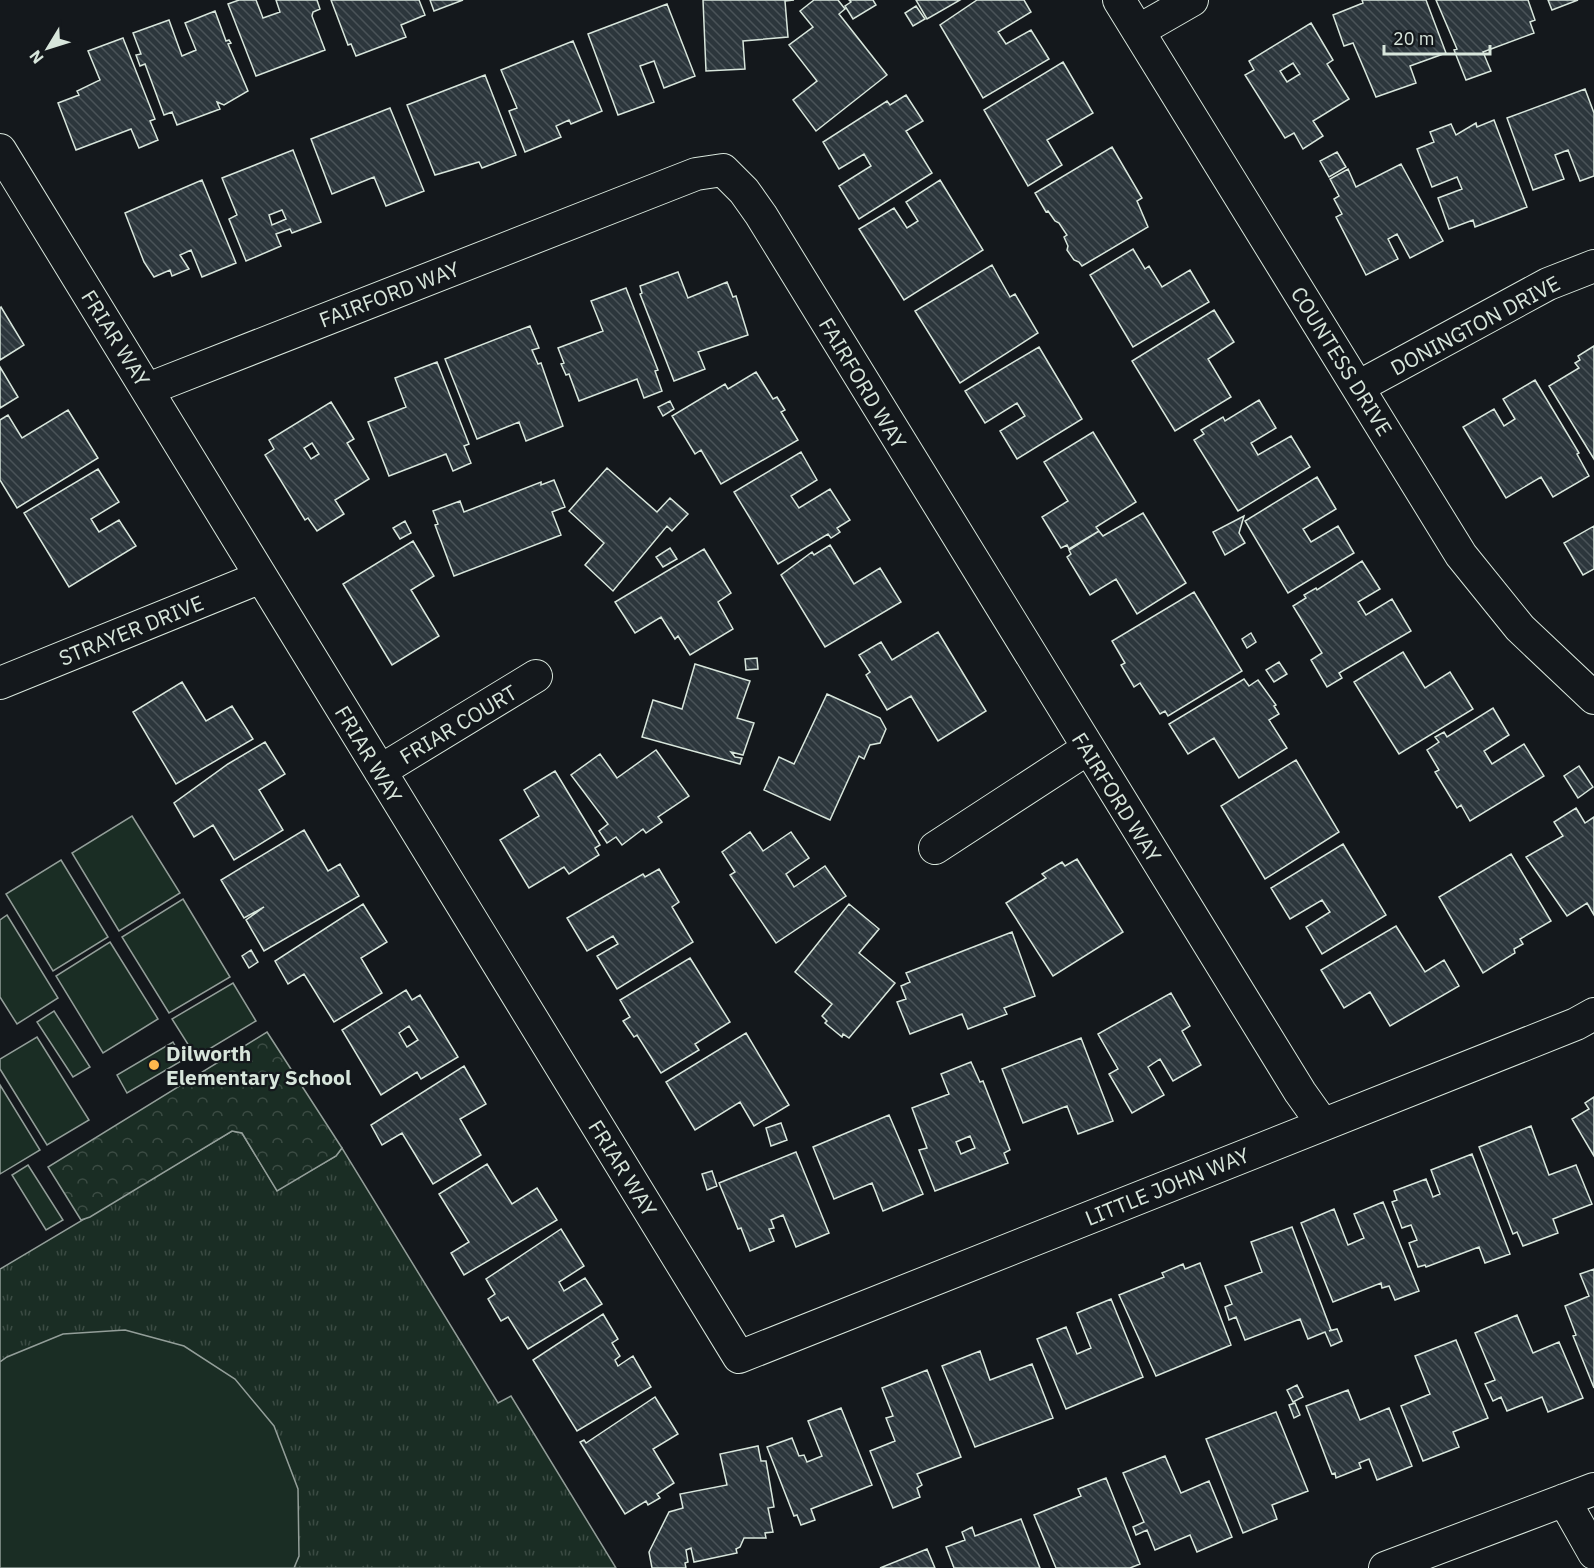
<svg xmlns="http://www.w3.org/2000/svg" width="1594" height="1568" viewBox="0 0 1594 1568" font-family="'IBM Plex Sans',sans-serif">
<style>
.grass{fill:url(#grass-tufts);stroke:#939e99;stroke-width:1.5}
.forest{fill:url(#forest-crowns);stroke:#939e99;stroke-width:1.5}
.pitch{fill:#1a2d24;stroke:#939e99;stroke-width:1.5}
.building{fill:url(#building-back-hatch);stroke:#d8e6dc;stroke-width:1.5;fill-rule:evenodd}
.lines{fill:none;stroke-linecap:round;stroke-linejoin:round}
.street-casing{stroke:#d8e6dc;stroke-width:34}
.street{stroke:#14181c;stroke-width:32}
.poi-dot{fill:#ffb74d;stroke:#14181c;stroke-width:2}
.labels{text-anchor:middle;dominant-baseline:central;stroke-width:4.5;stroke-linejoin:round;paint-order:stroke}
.street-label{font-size:21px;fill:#d8e6dc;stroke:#14181c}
.poi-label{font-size:21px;font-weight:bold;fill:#d8e6dc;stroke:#14181c;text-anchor:start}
</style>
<defs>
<pattern id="grass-tufts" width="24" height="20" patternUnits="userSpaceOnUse" patternTransform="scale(1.5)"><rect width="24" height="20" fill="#1a2d24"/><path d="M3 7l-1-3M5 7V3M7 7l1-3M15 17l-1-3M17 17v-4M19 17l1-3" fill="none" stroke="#3b4b43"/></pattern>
<pattern id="forest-crowns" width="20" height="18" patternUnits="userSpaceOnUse" patternTransform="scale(1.5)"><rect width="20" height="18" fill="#1a2d24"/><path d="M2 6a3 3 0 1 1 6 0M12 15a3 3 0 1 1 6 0" fill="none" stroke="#3b4b43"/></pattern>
<pattern id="building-back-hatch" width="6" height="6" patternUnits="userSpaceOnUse" patternTransform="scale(1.5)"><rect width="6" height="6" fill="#2c363c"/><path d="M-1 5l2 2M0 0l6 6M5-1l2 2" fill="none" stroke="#4a5358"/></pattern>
</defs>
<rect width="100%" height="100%" fill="#14181c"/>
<!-- grass -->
<path class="grass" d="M232 1131 242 1133 277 1190 336 1156 342 1148 498 1403 511 1396 616 1568H0V1269Z"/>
<!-- forest -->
<path class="forest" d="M267 1032 342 1148 336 1156 277 1191 242 1133 232 1131 90 1217 81 1220 48 1167Z"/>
<!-- pitch -->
<path class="pitch" d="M132 816 180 893 119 931 72 853Z
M61 860 108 937 53 971 6 894Z
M183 899 230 977 169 1013 122 937Z
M7 915 58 998 17 1024 0 997V920Z
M110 942 158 1019 103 1053 56 976Z
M233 983 256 1021 196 1057 172 1019Z
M54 1011 90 1067 73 1077 37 1022Z
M37 1037 89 1120 47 1145 0 1069V1059Z
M173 1042 183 1060 127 1093 117 1075Z
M0 1085 40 1150 0 1174Z
M28 1165 63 1220 46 1230 12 1175Z
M125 1330 184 1346 235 1379 274 1426 298 1489 299 1556 294 1568H0V1362L7 1357 63 1334Z"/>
<!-- building -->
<path class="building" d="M239 0H256L263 18 280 12 276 0H317L320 9 313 12 312 16 325 50 256 76 228 4Z
M331 0H419L425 15 401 25 406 37 356 56 351 44 348 45Z
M430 0H463L434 11Z
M703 0H794L785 1 788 37 743 41 745 69 706 71Z
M814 0H838L845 9 839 14 887 75 816 131 793 100 817 81 789 45 813 27 800 11Z
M849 0H873L876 5 853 19 845 6 851 2Z
M916 0H960L927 19Z
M977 0H1024L1031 12 998 32 1006 44 1031 30 1049 59 983 98 940 25Z
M1362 0H1426L1446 53 1410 66 1416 83 1376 97 1353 43 1344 46 1333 15 1363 3Z
M1436 0H1528L1535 20 1530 22 1534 33 1483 52 1491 71 1466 80 1454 50 1457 49Z
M1548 0H1578L1552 10Z
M667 4 695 76 664 88 654 61 640 66 654 102 618 115 588 34Z
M916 6 925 19 913 26 905 13Z
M215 11 226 41 229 40 231 43 228 44 248 91 224 105 217 102 220 109 177 125 172 112 164 115 145 64 140 66 136 55 141 54 133 33 169 20 182 56 196 50 185 23Z
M1311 23 1333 60 1327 64 1349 99 1313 121 1323 136 1303 149 1294 133 1285 138 1245 75 1254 70 1249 61ZM1293 63 1300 74 1287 82 1280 71Z
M123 38 155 119 150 121 158 140 139 148 131 129 76 150 58 103 79 95 77 91 100 80 88 51Z
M573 41 602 111 571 124 569 120 556 126 561 137 525 152 509 111 517 108 501 70Z
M1063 62 1093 113 1047 140 1062 165 1028 186 984 110Z
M485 75 516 155 482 168 479 162 435 175 407 105Z
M1585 89 1594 113V176L1580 181 1568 150 1555 155 1564 179 1533 190 1507 118Z
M906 95 923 121 906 131 932 173 859 219 839 186 871 166 864 154 839 169 823 142 887 101 890 105Z
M390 108 424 191 386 206 374 177 332 194 311 139Z
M1494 120 1527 207 1475 227 1473 220 1449 229 1438 198 1462 189 1457 177 1432 187 1417 149 1434 142 1430 132 1451 124 1456 135 1476 123 1477 127Z
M1112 147 1142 198 1137 201 1148 227 1082 266 1079 262 1074 260 1067 250 1068 246 1064 237 1067 235 1059 223 1055 221 1048 211 1046 212 1035 193Z
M293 150 321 222 292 233 290 229 276 234 281 246 246 261 229 219 237 215 222 178ZM282 210 286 219 272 225 269 215Z
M1337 152 1346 167 1329 177 1320 161Z
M1401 164 1443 241 1410 258 1397 234 1388 239 1398 259 1366 275 1336 217 1342 214 1334 199 1339 196 1330 179 1348 169 1356 187Z
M202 180 236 263 202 277 191 250 180 255 189 269 172 276 170 270 154 277 144 262 125 213Z
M940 180 983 250 904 300 859 229 894 208 907 228 918 221 906 202Z
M1133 249 1145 269 1149 266 1162 287 1190 270 1209 302 1133 347 1090 275Z
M992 265 1010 297 1015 294 1038 333 960 383 915 311Z
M678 272 688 298 727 282 733 297 736 296 748 335 698 352 705 369 674 381 640 294 642 293 640 286Z
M626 288 658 370 655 371 662 391 644 398 637 379 579 401 569 374 566 375 561 364 564 363 558 348 603 331 591 301Z
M1 307 24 345 0 360V308Z
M1214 310 1234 342 1208 359 1231 397 1175 431 1132 361Z
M530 326 539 348 532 350 538 364 541 363 563 426 526 441 519 422 477 439 445 359Z
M1594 346V459L1549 386 1579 368 1575 363 1580 360 1578 356Z
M1039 347 1082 419 1017 459 1000 431 1025 416 1017 403 985 423 965 391Z
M437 362 469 444 464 446 471 463 453 471 446 454 389 476 368 422 406 407 395 378Z
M0 367 18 397 0 408Z
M756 372 773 399 777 397 785 410 781 412 798 440 721 484 701 450 695 454 672 416 725 384 728 389Z
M1535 380 1579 453 1577 454 1589 476 1553 497 1541 477 1506 498 1463 427 1494 409 1504 426 1515 419 1503 399Z
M1259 400 1276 428 1251 443 1258 455 1291 436 1310 467 1238 511 1194 440 1204 434 1201 430 1223 417 1225 421Z
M670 401 674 409 663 416 658 407Z
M331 402 354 439 347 443 369 479 335 500 344 514 317 531 308 518 305 520 265 455 274 449 269 440ZM312 443 319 454 311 459 304 448Z
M68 410 98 458 17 508 0 480V420L8 415 22 438Z
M1093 432 1136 502 1096 527 1099 531 1069 549 1067 545 1061 548 1042 517 1068 501 1044 462Z
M801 452 817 480 791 496 799 508 830 489 850 520 837 528 840 532 831 538 828 534 778 564 734 492Z
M607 468 657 512 670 498 688 514 672 531 667 526 613 591 585 565 604 543 569 511Z
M98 469 119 502 91 519 99 532 119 520 136 546 69 587 24 513Z
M1317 477 1336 509 1303 529 1311 542 1338 526 1354 553 1288 593 1245 521Z
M554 480 565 507 552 512 561 535 454 576 435 525 438 524 433 511 460 501 464 512 541 482V485Z
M1143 513 1186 583 1137 614 1116 579 1090 595 1067 557 1071 554 1069 550 1099 531 1103 536Z
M1244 516 1239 533 1245 543 1225 555 1213 532Z
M405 521 411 533 400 539 393 528Z
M1594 526V569L1583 575 1564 543Z
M413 541 434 576 411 590 439 636 392 665 343 584Z
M830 545 854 584 880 568 901 602 825 647 781 575 812 552 814 555Z
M670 548 677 559 663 567 656 557Z
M704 549 731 593 718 602 733 629 690 655 678 636 675 639 661 617 635 633 615 602Z
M1362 561 1380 589 1358 602 1366 615 1392 599 1411 631 1339 673 1342 678 1327 687 1311 660 1322 653 1293 606 1306 598 1304 595 1316 588 1317 590Z
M1194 592 1242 671 1168 716 1165 711 1160 714 1140 683 1134 687 1121 665 1125 663 1112 641Z
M938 632 986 711 938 741 911 696 887 710 866 675 870 672 859 655 881 642 892 660Z
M1251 633 1256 642 1247 648 1242 639Z
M1403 652 1425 688 1450 672 1473 709 1399 754 1354 682Z
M757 658 758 669 746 670 745 659Z
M1279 662 1287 674 1274 682 1266 670Z
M695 664 750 681 737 718 754 723 743 755 731 752 735 757 742 758 740 764 642 737 653 700 682 709Z
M1244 679 1249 686 1258 680 1276 705 1274 706 1279 714 1269 720 1287 748 1239 778 1214 738 1188 754 1169 724Z
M182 682 206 721 232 706 253 739 176 784 133 712Z
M827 694 880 718 886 729 880 743 870 745 864 759 859 756 830 820 764 790 779 757 794 764Z
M1493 708 1509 735 1484 751 1492 764 1524 744 1544 776 1470 821 1461 805 1457 808 1435 772 1439 770 1427 750 1439 742 1435 737 1444 732 1447 737Z
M265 742 285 774 259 790 283 830 234 860 213 825 194 837 174 803 228 764Z
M656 750 689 796 658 817 662 822 646 833 643 829 622 845 616 837 607 843 599 831 608 824 571 775 600 754 617 778Z
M1296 760 1339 832 1265 879 1221 806Z
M1579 766 1593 787 1578 798 1564 776Z
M555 771 600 845 595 848 599 855 569 874 564 867 529 888 500 840 539 816 524 790Z
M1576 808 1585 823 1594 817V915L1587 903 1567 916 1526 857 1563 836 1554 822Z
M304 830 328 871 340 864 359 896 264 951 246 920 264 907 244 918 221 880Z
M750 832 763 851 791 832 809 858 786 874 794 887 825 866 846 896 776 943 730 875 735 872 722 852Z
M1343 844 1386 915 1322 954 1306 927 1330 912 1322 900 1290 919 1271 888Z
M1511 854 1551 921 1520 939 1523 944 1514 949 1515 953 1483 973 1439 897Z
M1077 859 1123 932 1053 976 1006 903 1046 878 1042 874 1062 862 1065 866Z
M659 869 679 902 672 907 693 942 617 989 597 956 618 944 613 936 587 951 567 918 643 874 645 877Z
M363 904 387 942 361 958 382 993 334 1022 304 974 288 984 275 961Z
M849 904 879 929 859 953 895 983 849 1038 843 1034 842 1037 825 1023 827 1021 822 1016 832 1004 795 972Z
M1396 926 1425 972 1444 960 1459 986 1390 1026 1370 992 1344 1008 1321 970Z
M1012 932 1035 996 1004 1008 1007 1014 968 1029 962 1014 910 1034 897 1002 906 999 901 986 910 982 906 973Z
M251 950 258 962 249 968 242 956Z
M690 958 730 1022 695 1044 699 1050 661 1073 637 1035 634 1037 623 1021 630 1017 620 1000Z
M406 990 412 1000 420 995 458 1057 421 1079 417 1072 381 1095 342 1030ZM409 1026 418 1040 407 1047 399 1033Z
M1171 993 1190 1026 1182 1031 1201 1065 1173 1081 1160 1059 1148 1067 1164 1095 1132 1113 1109 1074 1118 1069 1098 1034Z
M746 1033 789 1105 754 1126 740 1102 695 1130 666 1082Z
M1081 1038 1113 1121 1078 1134 1067 1106 1023 1123 1002 1069Z
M971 1062 980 1082 983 1081 1010 1150 1004 1153 1008 1163 935 1191 919 1150 927 1148 912 1108 949 1094 941 1074ZM970 1136 975 1148 961 1154 956 1142Z
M464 1066 486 1104 460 1119 481 1155 433 1184 402 1133 382 1145 371 1125Z
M1594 1097V1156L1572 1119 1589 1109 1585 1103Z
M889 1115 923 1194 883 1211 872 1183 834 1199 813 1147Z
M781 1123 787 1140 771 1146 766 1128Z
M1531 1126 1549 1175 1576 1165 1592 1204 1553 1219 1558 1233 1523 1246 1517 1232 1513 1234 1479 1147Z
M796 1152 829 1233 796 1247 783 1215 771 1220 774 1228 769 1229 774 1241 750 1251 741 1228 738 1229 719 1183Z
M1472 1154 1510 1254 1485 1263 1479 1247 1426 1267 1425 1265 1418 1267 1409 1243 1417 1240 1411 1225 1402 1228 1392 1202 1397 1200 1394 1191 1426 1179 1433 1197 1440 1194 1431 1170Z
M487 1164 512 1204 537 1188 557 1220 464 1275 451 1253 469 1242 439 1194Z
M712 1171 717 1186 707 1190 702 1174Z
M1383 1202 1419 1291 1395 1300 1389 1286 1382 1288 1381 1283 1333 1302 1301 1223 1334 1209 1348 1245 1364 1238 1354 1214Z
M1292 1227 1331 1330 1329 1331 1337 1329 1342 1341 1331 1346 1325 1332 1308 1339 1300 1319 1245 1340 1236 1317 1229 1320 1225 1307 1232 1304 1225 1286 1262 1272 1251 1242Z
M561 1229 584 1266 559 1282 564 1291 585 1278 602 1304 528 1349 508 1317 501 1321 488 1299 495 1294 486 1279Z
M1200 1263 1231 1345 1156 1376 1119 1295 1164 1277 1162 1273 1183 1264 1185 1269Z
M1594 1269V1388L1573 1336 1576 1335 1565 1306 1589 1296 1580 1274Z
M1111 1299 1143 1377 1066 1409 1037 1339 1066 1327 1077 1354 1091 1348 1077 1313Z
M603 1314 618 1339 612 1343 620 1356 615 1360 618 1366 633 1356 651 1387 577 1431 533 1360Z
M1517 1315 1533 1353 1559 1342 1583 1398 1548 1412 1542 1397 1507 1411 1501 1397 1493 1401 1485 1384 1495 1380 1475 1333Z
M1456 1340 1488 1418 1453 1432 1459 1447 1423 1461 1401 1406 1430 1394 1415 1356Z
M980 1351 990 1380 1032 1364 1053 1418 975 1447 942 1366Z
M927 1370 961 1457 917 1474 922 1485 917 1488 920 1497 893 1508 870 1451 895 1441 886 1418 893 1416 882 1388Z
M1297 1385 1303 1397 1293 1402 1287 1390Z
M1348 1390 1360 1420 1389 1408 1412 1466 1377 1480 1369 1459 1359 1463 1361 1468 1336 1478 1335 1473 1332 1474 1306 1406Z
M655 1397 678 1434 653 1449 674 1483 657 1494 660 1498 648 1505 646 1501 625 1514 580 1442 584 1440 586 1443Z
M1295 1403 1300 1415 1294 1418 1289 1405Z
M841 1408 872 1485 811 1509 815 1520 801 1525 797 1515 794 1516 767 1447 792 1438 799 1456 804 1455 807 1462 822 1456 808 1421Z
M1276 1412 1308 1491 1272 1505 1277 1519 1243 1533 1206 1439Z
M758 1446 761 1461H766L774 1507 768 1508 773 1532 765 1533 766 1538H744L740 1547 736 1549 737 1553 694 1562 691 1548 686 1550 688 1562 685 1563 686 1568H652L649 1552 669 1512 683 1508 680 1494 727 1485 720 1454Z
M1165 1456 1181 1493 1209 1481 1232 1537 1197 1552 1190 1535 1155 1550 1147 1530 1136 1535 1133 1527 1144 1522 1123 1473Z
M1106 1478 1140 1564 1130 1568H1056L1034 1515 1081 1496 1078 1489Z
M1021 1519 1040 1568H954L946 1547 965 1540 962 1532 972 1527 975 1536Z
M927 1549 935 1568H880Z"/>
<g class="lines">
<!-- street casing -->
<g class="street-casing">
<path id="street" d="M1119 0 1461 555 1520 628 1594 698
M1138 31 1192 0
M0 150 739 1357 1576 1024 1594 1014
M1358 387 1548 284 1594 266
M148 389 673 183 696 174 723 170 744 191 761 215 1300 1092 1322 1123
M0 683 261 577
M380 771 536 676
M935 848 1087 749
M1564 1500 1594 1553
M1385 1568 1594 1489"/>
</g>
<!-- street -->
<use href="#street" class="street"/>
</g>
<!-- markers -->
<circle class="poi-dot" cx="154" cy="1065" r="6"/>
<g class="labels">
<!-- street labels -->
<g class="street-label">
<text transform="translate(389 294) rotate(-21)">FAIRFORD WAY</text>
<text transform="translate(1475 325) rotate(-28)">DONINGTON DRIVE</text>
<text transform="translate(116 338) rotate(58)">FRIAR WAY</text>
<text transform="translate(1342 361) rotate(58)">COUNTESS DRIVE</text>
<text transform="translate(863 383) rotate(59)">FAIRFORD WAY</text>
<text transform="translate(131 630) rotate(-22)">STRAYER DRIVE</text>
<text transform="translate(458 724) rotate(-31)">FRIAR COURT</text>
<text transform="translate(369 754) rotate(59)">FRIAR WAY</text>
<text transform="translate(1117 797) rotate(58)">FAIRFORD WAY</text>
<text transform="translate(623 1168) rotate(58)">FRIAR WAY</text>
<text transform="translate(1167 1186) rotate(-22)">LITTLE JOHN WAY</text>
</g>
<!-- poi labels -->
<g class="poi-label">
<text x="166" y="1053">Dilworth<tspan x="166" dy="24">Elementary School</tspan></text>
</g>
</g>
<!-- north arrow -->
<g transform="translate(48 48) rotate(232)" stroke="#14181c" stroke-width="4.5" paint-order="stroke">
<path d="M0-4.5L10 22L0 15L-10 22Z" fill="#d8e6dc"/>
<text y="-9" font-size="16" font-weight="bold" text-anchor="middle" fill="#d8e6dc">N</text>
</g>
<!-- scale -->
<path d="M1384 45v9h106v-9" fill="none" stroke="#d8e6dc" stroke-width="3"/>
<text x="1393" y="45" font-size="18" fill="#d8e6dc" stroke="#14181c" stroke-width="4.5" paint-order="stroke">20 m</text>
</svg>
